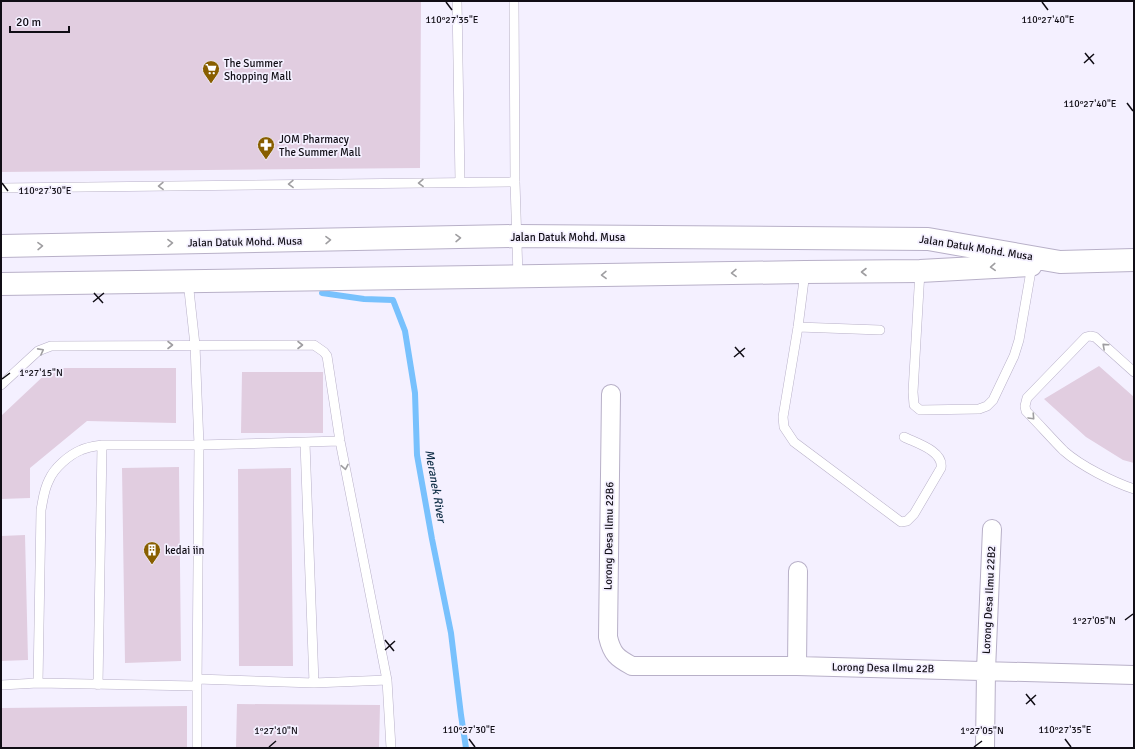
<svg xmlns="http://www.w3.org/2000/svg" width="1135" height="749" viewBox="0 0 1135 749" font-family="Signika,sans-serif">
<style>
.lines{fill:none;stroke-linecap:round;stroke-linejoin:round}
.stream{stroke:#78c1fd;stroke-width:6}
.building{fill:#e1cde0}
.service-casing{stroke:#b8b0c8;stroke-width:10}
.minor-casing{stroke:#b8b0c8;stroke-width:20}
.secondary-casing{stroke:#b8b0c8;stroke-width:24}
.service{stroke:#fff;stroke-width:9}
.minor{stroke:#fff;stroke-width:18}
.secondary{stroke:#fff;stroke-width:22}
.oneway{stroke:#9f9ea1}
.ticks{fill:none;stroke:#100d15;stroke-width:1.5}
.labels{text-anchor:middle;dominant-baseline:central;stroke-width:3.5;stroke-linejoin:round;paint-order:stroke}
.poi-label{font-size:11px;fill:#100d15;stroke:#f4f0ff;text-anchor:start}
.street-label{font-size:11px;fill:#100d15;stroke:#f4f0ff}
.water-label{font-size:12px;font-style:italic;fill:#0f2e46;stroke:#f4f0ff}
.ticks-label{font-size:10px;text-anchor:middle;fill:#100d15;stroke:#f4f0ff;stroke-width:3.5;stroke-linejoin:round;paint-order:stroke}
</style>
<rect width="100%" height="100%" fill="#f4f0ff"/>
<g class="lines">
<!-- stream -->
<path class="stream" d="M322 293 364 299 393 300 405 331 415 393 417 455 432 539 451 633 461 715 466 748"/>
</g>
<!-- building -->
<path class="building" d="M1 1H421L420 168 1 172Z
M1099 366 1134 397V463L1123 460 1086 437 1044 399Z
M52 368H176V423L87 421 30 468V498L1 499V416Z
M242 372H323V433H241Z
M179 467 181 661 125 663 122 468Z
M291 468 293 666H239L238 469Z
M25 535 28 660 1 661V536Z
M237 704 380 705 379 748H236Z
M187 706V748H1V708Z"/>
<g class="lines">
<!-- service casing -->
<g class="service-casing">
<path id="service" d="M457 1 460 182
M514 1 515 182 518 276
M1 188 515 182
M920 271 913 392 914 405 920 410 979 409 987 406 993 400 1014 356 1019 340 1032 265
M805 272 798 327 783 417 784 427 794 442 901 522 907 521 914 514 941 468C944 451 916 443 904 437
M798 327 880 330
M1134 372 1095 337 1090 336 1086 337 1027 398 1025 406 1026 411C1039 424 1051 438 1064 451 1081 466 1113 482 1134 489
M1 385 38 351 51 346 314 345 324 352 327 356 340 441 387 680 391 748
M305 443 314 683
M197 679 314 683 387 680
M38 683 41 510C43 500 44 489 49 480 54 468 69 455 81 450 87 447 95 446 102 445H199L195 345 188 281
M1 685 38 683 197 686 199 445 340 441
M98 685 102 445
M197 686V748"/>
</g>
<!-- minor casing -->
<g class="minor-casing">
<path id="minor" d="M611 394 608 637C612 654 617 658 632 666H797L1134 675
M797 666 798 571
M985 748 986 670 992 529"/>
</g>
<!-- secondary casing -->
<g class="secondary-casing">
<path id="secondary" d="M1 246 516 236 928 239 1060 262 1134 260
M1 284 805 272 920 271 1031 265"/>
</g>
<!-- service -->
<use href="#service" class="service"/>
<!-- minor -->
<use href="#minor" class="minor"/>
<!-- secondary -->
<use href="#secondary" class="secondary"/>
</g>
<!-- one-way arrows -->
<defs><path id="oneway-chevron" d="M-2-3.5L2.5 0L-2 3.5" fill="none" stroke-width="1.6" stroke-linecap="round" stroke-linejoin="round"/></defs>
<g class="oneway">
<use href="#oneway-chevron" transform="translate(421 183) rotate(179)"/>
<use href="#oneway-chevron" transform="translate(291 184) rotate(179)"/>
<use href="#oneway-chevron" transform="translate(161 186) rotate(179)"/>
<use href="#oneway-chevron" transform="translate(458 238) rotate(-1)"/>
<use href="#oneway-chevron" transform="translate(328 240) rotate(-1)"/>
<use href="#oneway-chevron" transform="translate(170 243) rotate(-1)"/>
<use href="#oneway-chevron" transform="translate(40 246) rotate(-1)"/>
<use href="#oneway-chevron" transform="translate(993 267) rotate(177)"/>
<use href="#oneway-chevron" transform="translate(864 272) rotate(180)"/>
<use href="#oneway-chevron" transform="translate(734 273) rotate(179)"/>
<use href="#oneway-chevron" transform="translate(604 275) rotate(179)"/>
<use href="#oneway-chevron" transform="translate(170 345)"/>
<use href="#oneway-chevron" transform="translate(300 345)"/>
<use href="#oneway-chevron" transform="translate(1105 346) rotate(-138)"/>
<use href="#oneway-chevron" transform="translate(41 351) rotate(-28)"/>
<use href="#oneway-chevron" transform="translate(1032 417) rotate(47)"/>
<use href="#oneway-chevron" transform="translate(345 467) rotate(79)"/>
</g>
<!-- ticks -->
<path class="ticks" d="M446 2 452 10M1042 2 1048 10M1085 53 1094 64M1084 63 1094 54M1127 103 1133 111M2 183 8 191M94 293 103 303M93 302 104 293M735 347 744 357M734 357 745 348M2 379 10 373M1125 620 1133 614M385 640 394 651M385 650 395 641M1026 694 1035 705M1026 704 1036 695M469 739 475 747M1065 739 1071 747M269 747 276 741M974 747 982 741"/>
<!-- icons -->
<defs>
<g id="supermarket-pin" transform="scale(0.9)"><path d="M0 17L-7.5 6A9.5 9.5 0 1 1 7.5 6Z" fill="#885e00" stroke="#f4f0ff"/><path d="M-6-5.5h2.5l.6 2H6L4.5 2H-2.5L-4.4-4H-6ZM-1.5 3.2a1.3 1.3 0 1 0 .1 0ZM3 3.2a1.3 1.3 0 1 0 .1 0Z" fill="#fff"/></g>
<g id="pharmacy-pin" transform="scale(0.9)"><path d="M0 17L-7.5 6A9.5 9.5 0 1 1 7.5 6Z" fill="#885e00" stroke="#f4f0ff"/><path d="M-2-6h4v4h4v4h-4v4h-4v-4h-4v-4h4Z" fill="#fff"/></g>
<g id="building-pin" transform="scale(0.9)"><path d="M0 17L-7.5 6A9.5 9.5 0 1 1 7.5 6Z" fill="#885e00" stroke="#f4f0ff"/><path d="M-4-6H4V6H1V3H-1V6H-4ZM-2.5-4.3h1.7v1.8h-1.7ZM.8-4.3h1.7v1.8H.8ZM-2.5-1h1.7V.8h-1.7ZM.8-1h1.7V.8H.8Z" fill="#fff"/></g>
</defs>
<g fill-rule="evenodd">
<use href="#supermarket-pin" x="211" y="69"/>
<use href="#pharmacy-pin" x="266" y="145"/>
<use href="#building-pin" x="152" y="550"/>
</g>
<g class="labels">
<!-- poi labels -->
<g class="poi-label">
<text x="224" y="63">The Summer<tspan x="224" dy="13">Shopping Mall</tspan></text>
<text x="279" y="139">JOM Pharmacy<tspan x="279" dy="13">The Summer Mall</tspan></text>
<text x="165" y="550">kedai iin</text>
</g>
<!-- street labels -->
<g class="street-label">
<text x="568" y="237">Jalan Datuk Mohd. Musa</text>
<text transform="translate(245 242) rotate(-1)">Jalan Datuk Mohd. Musa</text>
<text transform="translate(976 248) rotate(9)">Jalan Datuk Mohd. Musa</text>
<text transform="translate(609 536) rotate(-89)">Lorong Desa Ilmu 22B6</text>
<text transform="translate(989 600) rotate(-87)">Lorong Desa Ilmu 22B2</text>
<text transform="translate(883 668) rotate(1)">Lorong Desa Ilmu 22B</text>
</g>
<!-- water labels -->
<g class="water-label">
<text transform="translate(435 486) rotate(80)">Meranek River</text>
</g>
</g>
<g class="ticks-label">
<text x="452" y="23">110°27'35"E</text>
<text x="1048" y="23">110°27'40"E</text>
<text x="1090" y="107">110°27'40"E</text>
<text x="45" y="194">110°27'30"E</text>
<text x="41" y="376">1°27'15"N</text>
<text x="1094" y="624">1°27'05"N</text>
<text x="469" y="733">110°27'30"E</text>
<text x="1065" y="733">110°27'35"E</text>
<text x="276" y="734">1°27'10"N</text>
<text x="982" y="734">1°27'05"N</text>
</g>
<!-- border -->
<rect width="1135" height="749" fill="none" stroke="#100d15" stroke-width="4"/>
<!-- scale -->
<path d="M10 26v6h59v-6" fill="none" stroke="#100d15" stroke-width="2"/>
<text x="16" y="26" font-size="12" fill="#100d15" stroke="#f4f0ff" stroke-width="3" paint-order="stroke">20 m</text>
</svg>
